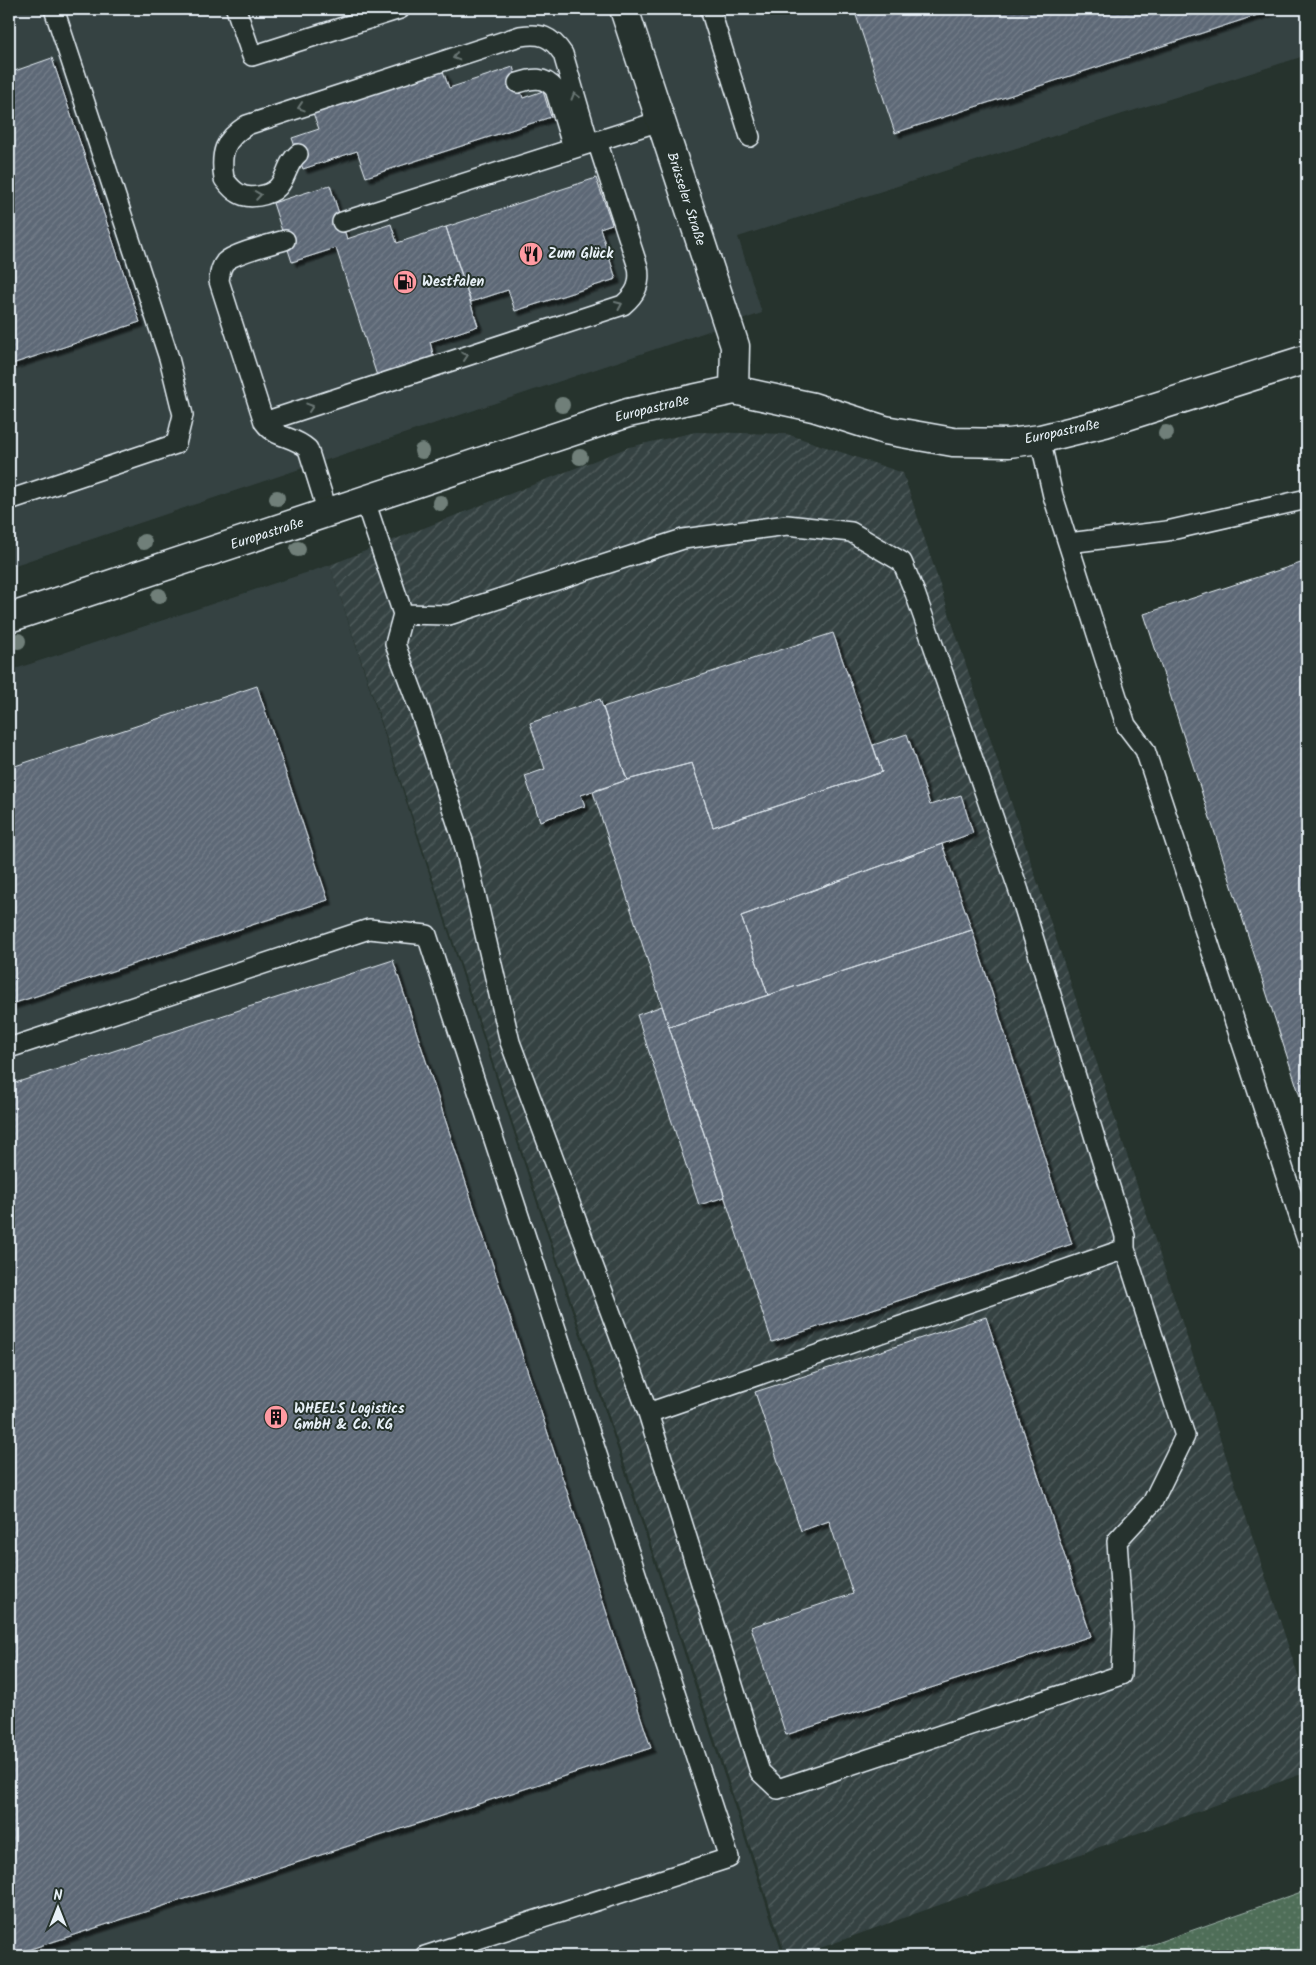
<svg xmlns="http://www.w3.org/2000/svg" width="1316" height="1965" viewBox="0 0 1316 1965" font-family="Kalam,sans-serif">
<style>
.built{fill:#364343}
.industrial{fill:url(#industrial-furrows)}
.grass{fill:url(#grass-dots);stroke:#9cb0a8}
.building{fill:url(#building-hatch);stroke:#e8f1f8;filter:url(#shadow)}
.lines{fill:none;stroke-linecap:round;stroke-linejoin:round}
.lane-casing{stroke:#e8f1f8;stroke-width:22}
.street-casing{stroke:#e8f1f8;stroke-width:31}
.lane{stroke:#26332d;stroke-width:19}
.street{stroke:#26332d;stroke-width:28}
.tree{fill:#6f7f79}
.oneway{stroke:#6a7674}
.labels{text-anchor:middle;dominant-baseline:central;stroke-width:4;stroke-linejoin:round;paint-order:stroke}
.street-label{font-size:14px;fill:#e8f1f8;stroke:#26332d}
.poi-label{font-size:14px;font-weight:bold;fill:#e8f1f8;stroke:#26332d;text-anchor:start}
</style>
<defs>
<pattern id="industrial-furrows" width="10" height="10" patternUnits="userSpaceOnUse" patternTransform="scale(1.25)"><rect width="10" height="10" fill="#364343"/><path d="M-1 1l2-2M0 10L10 0M9 11l2-2" fill="none" stroke="#535f5f"/></pattern>
<pattern id="grass-dots" width="8" height="8" patternUnits="userSpaceOnUse" patternTransform="scale(1.25)"><rect width="8" height="8" fill="#4f6e58"/><path d="M2 2h.1M6 6h.1" fill="none" stroke="#688371" stroke-width="1.8" stroke-linecap="round"/></pattern>
<pattern id="building-hatch" width="6" height="6" patternUnits="userSpaceOnUse" patternTransform="scale(1.25)"><rect width="6" height="6" fill="#5d6876"/><path d="M-1 1l2-2M0 6l6-6M5 7l2-2" fill="none" stroke="#747e8a"/></pattern>
<filter id="shadow"><feDropShadow dx="4.5" dy="4.5" stdDeviation="1" flood-color="#0009"/></filter>
</defs>
<rect width="100%" height="100%" fill="#26332d"/>
<filter id="ink" filterUnits="userSpaceOnUse"><feTurbulence type="fractalNoise" baseFrequency=".02" numOctaves="2"/><feDisplacementMap in="SourceGraphic" scale="10" xChannelSelector="R" yChannelSelector="G"/><feConvolveMatrix kernelMatrix="1 2 1 2 8 2 1 2 1" color-interpolation-filters="sRGB"/></filter>
<g filter="url(#ink)">
<!-- built -->
<path class="built" d="M9 9H1307V55L738 237 762 313 9 567Z
M330 565 428 870 783 1956H9V671Z"/>
<!-- industrial -->
<path class="industrial" d="M696 432 787 434 903 473 1307 1703V1772L798 1956H786L330 565 629 447Z"/>
<!-- grass -->
<path class="grass" d="M1307 1890V1951L1291 1956H1119Z"/>
<!-- building -->
<path class="building" d="M854 9H1276L895 133Z
M52 58 140 322 9 365V73Z
M513 67 523 98 543 91 551 117 366 177 357 151 303 169 292 138 319 129 313 113 443 71 449 88Z
M596 178 612 224 600 228 616 279 515 311 508 290 471 302 446 227Z
M330 185 347 239 391 224 397 243 446 227 478 326 430 342 434 358 377 376 336 248 292 262 273 203Z
M1307 561V1118L1144 614Z
M833 633 882 772 713 827 692 763 627 780 603 707Z
M257 686 328 900 9 1005V768Z
M600 699 627 780 581 795 585 806 540 821 525 776 545 769 530 723Z
M907 734 930 805 961 795 973 833 741 916 768 995 669 1027 593 792 627 780 692 763 713 827 882 772 873 745Z
M942 844 972 930 768 995 741 916Z
M972 930 1072 1244 772 1342 669 1027Z
M393 960 651 1748 9 1956V1085Z
M662 1006 725 1197 699 1205 637 1015Z
M986 1317 1091 1636 786 1735 751 1627 853 1594 829 1521 801 1531 755 1392Z"/>
<g class="lines">
<!-- lane casing -->
<g class="lane-casing">
<path id="lane" d="M236 9 252 56 400 9
M710 9 750 137
M518 83C533 78 544 76 555 89L573 148
M298 154C287 163 287 177 278 187 270 196 248 200 238 193 232 190 228 184 224 179 220 152 224 140 247 125L520 36C541 33 551 36 563 54L589 143
M342 222 660 121
M285 240C272 244 234 253 225 262 220 268 220 274 219 281L264 422C277 440 291 434 308 449L328 513
M264 422 623 305C636 294 641 284 638 267L597 141
M1040 439 1053 496 1126 725 1145 750 1307 1240
M9 500 176 444 183 415 169 358 54 9
M365 501 403 614 395 644 420 711 464 844 510 1042 648 1413 1125 1249V1236L1019 891 915 593 902 562 851 532 787 525 683 539 449 615 403 614
M1068 543 1167 531 1307 499
M9 1048 369 929 427 935 729 1858 425 1956
M648 1413 760 1772 778 1789 1121 1675 1123 1628 1117 1541 1152 1503 1185 1436 1125 1249"/>
</g>
<!-- street casing -->
<g class="street-casing">
<path id="street" d="M624 9 735 346 734 390
M9 618 628 413 734 390 813 407 885 430 953 442 1009 443 1040 439 1105 423 1307 359"/>
</g>
<!-- lane -->
<use href="#lane" class="lane"/>
<!-- street -->
<use href="#street" class="street"/>
</g>
<!-- trees -->
<g class="tree">
<circle cx="562" cy="405" r="8"/>
<circle cx="1166" cy="433" r="8"/>
<circle cx="422" cy="451" r="8"/>
<circle cx="580" cy="457" r="8"/>
<circle cx="277" cy="498" r="8"/>
<circle cx="440" cy="503" r="8"/>
<circle cx="144" cy="542" r="8"/>
<circle cx="298" cy="549" r="8"/>
<circle cx="159" cy="596" r="8"/>
<circle cx="18" cy="641" r="8"/>
</g>
<!-- one-way arrows -->
<defs><path id="oneway-chevron" d="M-2-3.5L2.5 0L-2 3.5" fill="none" stroke-width="1.6" stroke-linecap="round" stroke-linejoin="round" transform="scale(1.25)"/></defs>
<g class="oneway">
<use href="#oneway-chevron" transform="translate(456 57) rotate(162)"/>
<use href="#oneway-chevron" transform="translate(575 96) rotate(-106)"/>
<use href="#oneway-chevron" transform="translate(301 107) rotate(162)"/>
<use href="#oneway-chevron" transform="translate(258 195) rotate(-9)"/>
<use href="#oneway-chevron" transform="translate(619 305) rotate(-24)"/>
<use href="#oneway-chevron" transform="translate(465 356) rotate(-18)"/>
<use href="#oneway-chevron" transform="translate(310 407) rotate(-18)"/>
</g>
</g>
<!-- icons -->
<defs>
<g id="restaurant-disc" transform="scale(1.25)"><circle r="9.5" fill="#ff9aa2" stroke="#26332d"/><path d="M-5-6h1v4h1v-4h1v4h1v-4h1v5L-1.5 .5V6h-2V.5L-5-1ZM5-6V6H3V1.5H1.5Q1.5-4 5-6Z" fill="#111"/></g>
<g id="fuel-disc" transform="scale(1.25)"><circle r="9.5" fill="#ff9aa2" stroke="#26332d"/><path d="M-5.5-6h7V0h2V4h1.3V-2.5L3-4.5l.8-.8L6-3V5H2.5V1h-1V6h-7ZM-4.2-4.7v3.2H.2V-4.7Z" fill="#111"/></g>
<g id="building-disc" transform="scale(1.25)"><circle r="9.5" fill="#ff9aa2" stroke="#26332d"/><path d="M-4-6H4V6H1V3H-1V6H-4ZM-2.5-4.3h1.7v1.8h-1.7ZM.8-4.3h1.7v1.8H.8ZM-2.5-1h1.7V.8h-1.7ZM.8-1h1.7V.8H.8Z" fill="#111"/></g>
</defs>
<g fill-rule="evenodd">
<use href="#restaurant-disc" x="531" y="254"/>
<use href="#fuel-disc" x="405" y="282"/>
<use href="#building-disc" x="276" y="1417"/>
</g>
<g class="labels">
<!-- street labels -->
<g class="street-label">
<text transform="translate(686 199) rotate(72)">Brüsseler Straße</text>
<text transform="translate(652 409) rotate(-14)">Europastraße</text>
<text transform="translate(1062 432) rotate(-12)">Europastraße</text>
<text transform="translate(267 534) rotate(-18)">Europastraße</text>
</g>
<!-- poi labels -->
<g class="poi-label">
<text x="548" y="254">Zum Glück</text>
<text x="422" y="282">Westfalen</text>
<text x="294" y="1409">WHEELS Logistics<tspan x="294" dy="16">GmbH &amp; Co. KG</tspan></text>
</g>
</g>
<!-- margin -->
<rect width="1316" height="1965" fill="none" stroke="#26332d" stroke-width="30"/>
<rect x="15" y="15" width="1286" height="1935" fill="none" stroke="#e8f1f8" stroke-width="2" filter="url(#ink)"/>
<!-- north arrow -->
<g transform="translate(58 1908)" stroke="#26332d" stroke-width="4" paint-order="stroke">
<path d="M0-4L9 19L0 12L-9 19Z" fill="#e8f1f8"/>
<text y="-8" font-size="14" font-weight="bold" text-anchor="middle" fill="#e8f1f8">N</text>
</g>
</svg>
